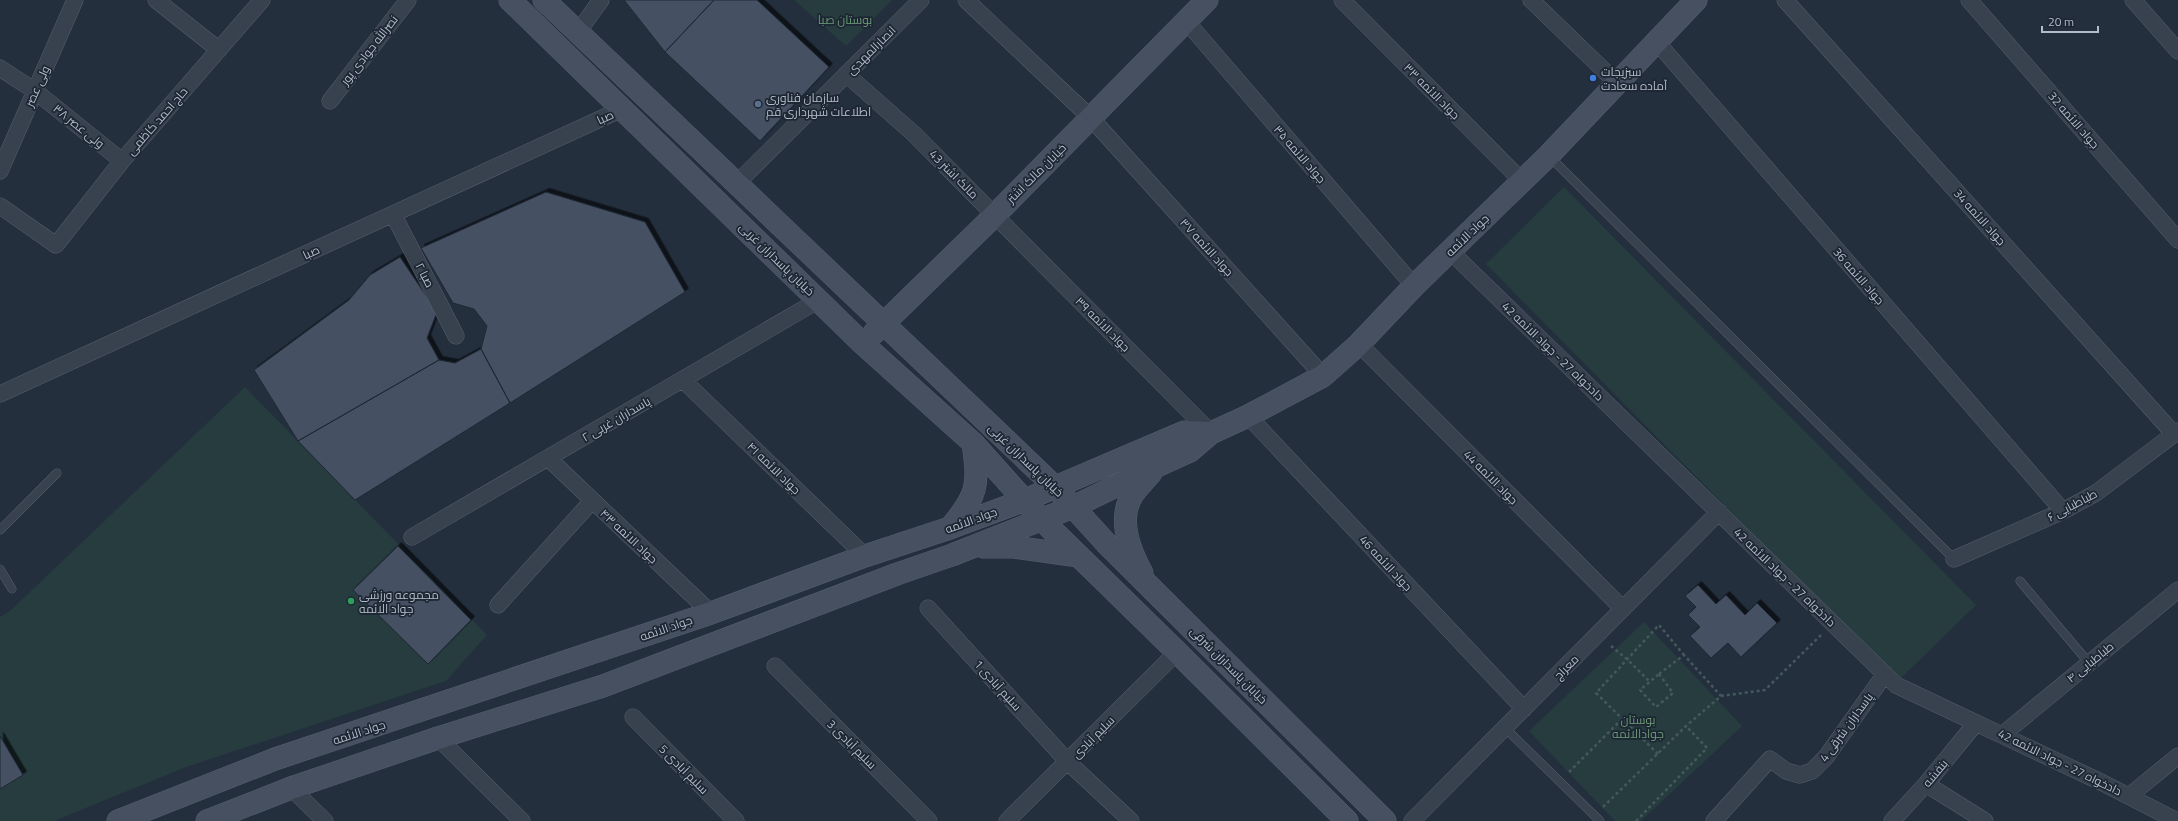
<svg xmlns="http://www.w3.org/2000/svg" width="2178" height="821" viewBox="0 0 2178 821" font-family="'Titillium Web',Cairo,sans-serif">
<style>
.green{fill:#263c3f;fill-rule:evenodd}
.building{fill:#455162;stroke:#1f2835;filter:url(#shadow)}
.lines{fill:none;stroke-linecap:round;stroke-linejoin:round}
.lane-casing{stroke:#565f6c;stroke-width:9}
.street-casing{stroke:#565f6c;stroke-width:17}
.secondary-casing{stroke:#565f6c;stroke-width:23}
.path{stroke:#44595c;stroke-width:2.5;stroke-dasharray:3 3;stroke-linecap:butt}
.lane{stroke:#38414e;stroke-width:8}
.street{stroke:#38414e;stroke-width:16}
.secondary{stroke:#465061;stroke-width:22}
.shop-dot{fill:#3f7fe0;stroke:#1d2633;stroke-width:1.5}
.service-dot{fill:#5c6f8a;stroke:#1d2633;stroke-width:1.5}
.leisure-dot{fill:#2e9e5b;stroke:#1d2633;stroke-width:1.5}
.labels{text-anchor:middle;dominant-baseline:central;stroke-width:3.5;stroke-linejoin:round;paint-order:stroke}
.park-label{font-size:12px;fill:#6b9a76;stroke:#1d2633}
.street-label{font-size:12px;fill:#b4bcc9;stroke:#1d2633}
.poi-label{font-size:12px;fill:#b4bcc9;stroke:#1d2633;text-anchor:start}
</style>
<defs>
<filter id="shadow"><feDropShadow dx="3.5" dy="-3.5" stdDeviation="0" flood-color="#0009"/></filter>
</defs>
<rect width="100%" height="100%" fill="#242f3e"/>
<!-- green -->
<path class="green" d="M794 0H892L846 46Z
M1564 187 1976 605 1898 681 1486 264Z
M245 387 487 635 446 681 186 767 54 821H0V789L23 774 0 736V617L10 611ZM398 546 471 620 428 664 354 590Z
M1644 622 1742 726 1641 821H1615L1529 731Z"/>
<!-- building -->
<path class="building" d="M624 0H714L665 52Z
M714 0H757L829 67 760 141 665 52Z
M546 192 645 222 685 292 510 403 481 349 487 326 474 309 453 303 421 248Z
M400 257 437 312 427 338 439 360 298 441 254 370 349 300 370 275Z
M481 349 510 403 355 500 298 441 439 360 455 363Z
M398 546 471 620 428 664 353 590Z
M1698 585 1716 604 1726 595 1745 615 1757 603 1777 623 1741 657 1728 643 1711 658 1690 636 1700 627 1688 615 1696 607 1685 596Z
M0 736 23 775 0 789Z"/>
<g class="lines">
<!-- lane casing -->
<g class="lane-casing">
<path id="lane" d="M1549 156 1954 559
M0 530 57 473
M0 569 12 589
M2020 581 2089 663
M1505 728 1600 821"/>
</g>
<!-- street casing -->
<g class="street-casing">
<path id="street" d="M156 0 219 50
M966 0 1091 118 1323 376
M1342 0 1522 181
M1531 0 1617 83
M1785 0 2174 434
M1969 0 2178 240
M2133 0 2178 51
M1187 22 1414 286
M578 32 601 0
M1656 41 2063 511
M0 68 35 91 122 161
M846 74 914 134 1211 433
M330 101 408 0
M0 171 75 0
M736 184 921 0
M0 206 56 245 122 161 262 0
M393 214 456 336
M1450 251 1896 685 2103 783 2177 821
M1359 344 1623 609
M683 380 865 556
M0 394 622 109
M1248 416 1524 709
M548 458 711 613
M412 537 819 300
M1954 559 2063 511 2096 493 2178 431
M498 605 592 501
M928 608 1068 762 1131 821
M775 666 929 821
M633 717 736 821
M2002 735 2178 590
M438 738 522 821
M1926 784 1985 821
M291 788 325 821
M2129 796 2178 756
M1007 821 1177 652
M1412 821 1719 512
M1714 821 1770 759 1786 771 1800 775 1812 771 1826 757 1885 674
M1892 821 1926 784 1976 723"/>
</g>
<!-- secondary casing -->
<g class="secondary-casing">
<path id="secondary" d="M510 0 862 343 973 443 1042 520 1177 652 1347 821
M544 0 1055 487 1106 543 1385 821
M874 333 995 215 1207 0
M950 528C978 495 979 485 973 443
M984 547H1014L1079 556
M1142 573C1130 551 1117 518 1133 494 1138 487 1145 480 1151 473
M118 821 275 759 711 613 865 556 950 528 1025 500 1184 432 1211 433
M207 821 291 788 438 738 603 686 897 574 952 555 1073 507 1157 466 1190 451 1211 433 1248 416 1323 376 1359 344 1414 286 1549 155 1696 0"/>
</g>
<!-- path -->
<path class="path" d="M1611 646 1628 660 1650 682
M1659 674 1673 693 1656 707 1640 690Z
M1659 674 1684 655 1721 696
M1658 754 1596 693 1659 625 1684 655
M1569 772 1622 719
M1603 807 1686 726 1721 696 1765 690 1821 635
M1636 821 1707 748 1686 726"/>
<!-- lane -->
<use href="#lane" class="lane"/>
<!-- street -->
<use href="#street" class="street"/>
<!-- secondary -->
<use href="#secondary" class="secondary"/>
</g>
<!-- markers -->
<circle class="shop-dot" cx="1593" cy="78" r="4"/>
<circle class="service-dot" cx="758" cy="104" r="4"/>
<circle class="leisure-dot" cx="351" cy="601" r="4"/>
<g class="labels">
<!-- park labels -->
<g class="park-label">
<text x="845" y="19">بوستان صبا</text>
<text x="1638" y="719">بوستان<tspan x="1638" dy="14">جوادالائمه</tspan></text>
</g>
<!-- street labels -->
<g class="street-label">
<text transform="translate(369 50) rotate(-52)">نصرالله جوادی پور</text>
<text transform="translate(871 50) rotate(-45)">انصارالمهدی</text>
<text transform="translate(37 86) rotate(-66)">ولی عصر</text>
<text transform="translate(1432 91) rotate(45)">جواد الائمه ۳۳</text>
<text transform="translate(605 117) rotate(-25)">صبا</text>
<text transform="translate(2074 120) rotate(49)">جواد الائمه 32</text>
<text transform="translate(157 121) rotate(-49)">حاج احمد کاظمی</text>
<text transform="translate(79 126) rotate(39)">ولی عصر ۳۸</text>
<text transform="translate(1300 154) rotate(49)">جواد الائمه ۳۵</text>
<text transform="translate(1036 173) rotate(-45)">خیابان مالک اشتر</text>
<text transform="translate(954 174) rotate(45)">مالک اشتر 43</text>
<text transform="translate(1980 217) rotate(48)">جواد الائمه 34</text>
<text transform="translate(1467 235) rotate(-44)">جواد الائمه</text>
<text transform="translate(1207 247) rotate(48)">جواد الائمه ۳۷</text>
<text transform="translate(311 252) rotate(-25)">صبا</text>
<text transform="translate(777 259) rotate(44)">خیابان پاسداران غربی</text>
<text transform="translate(425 275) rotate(63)">صبا ۲</text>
<text transform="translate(1859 276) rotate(49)">جواد الائمه 36</text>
<text transform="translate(1103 324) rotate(45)">جواد الائمه ۳۹</text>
<text transform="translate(1553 351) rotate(44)">دادخواه 27 - جواد الائمه 42</text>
<text transform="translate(616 419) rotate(-30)">پاسداران غربی ۲</text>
<text transform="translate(1026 460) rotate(44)">خیابان پاسداران غربی</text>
<text transform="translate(774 468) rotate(44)">جواد الائمه ۴۱</text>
<text transform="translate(1491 477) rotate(45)">جواد الائمه 44</text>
<text transform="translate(2072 505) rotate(-28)">طباطبایی ۶</text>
<text transform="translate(971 520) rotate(-20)">جواد الائمه</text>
<text transform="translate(629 536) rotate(43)">جواد الائمه ۴۳</text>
<text transform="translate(1386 563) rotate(47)">جواد الائمه 46</text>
<text transform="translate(1785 577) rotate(44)">دادخواه 27 - جواد الائمه 42</text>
<text transform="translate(666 628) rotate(-19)">جواد الائمه</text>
<text transform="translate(2090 662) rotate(-39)">طباطبایی ۴</text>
<text transform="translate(1229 665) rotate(45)">خیابان پاسداران شرقی</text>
<text transform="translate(1566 667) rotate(-45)">معراج</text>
<text transform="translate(998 685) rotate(48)">سلیم آبادی 1</text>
<text transform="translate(1846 727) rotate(-54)">پاسداران شرقی 4</text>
<text transform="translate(359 732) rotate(-18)">جواد الائمه</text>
<text transform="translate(1093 737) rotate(-45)">سلیم آبادی</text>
<text transform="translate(852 744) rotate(45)">سلیم آبادی 3</text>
<text transform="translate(2060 762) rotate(26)">دادخواه 27 - جواد الائمه 42</text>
<text transform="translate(684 769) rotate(45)">سلیم آبادی 5</text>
<text transform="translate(1935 773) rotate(-50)">بنفشه</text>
</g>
<!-- poi labels -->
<g class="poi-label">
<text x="1601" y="71">سبزیجات<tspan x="1601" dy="14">آماده سعادت</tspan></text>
<text x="766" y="97">سازمان فناوری<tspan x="766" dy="14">اطلاعات شهرداری قم</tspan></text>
<text x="359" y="594">مجموعه ورزشی<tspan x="359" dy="14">جواد الائمه</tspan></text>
</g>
</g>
<!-- scale -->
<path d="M2042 26v6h56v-6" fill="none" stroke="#b4bcc9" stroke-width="2"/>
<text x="2048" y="26" font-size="12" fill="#b4bcc9" stroke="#1d2633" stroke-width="3" paint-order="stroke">20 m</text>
</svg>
